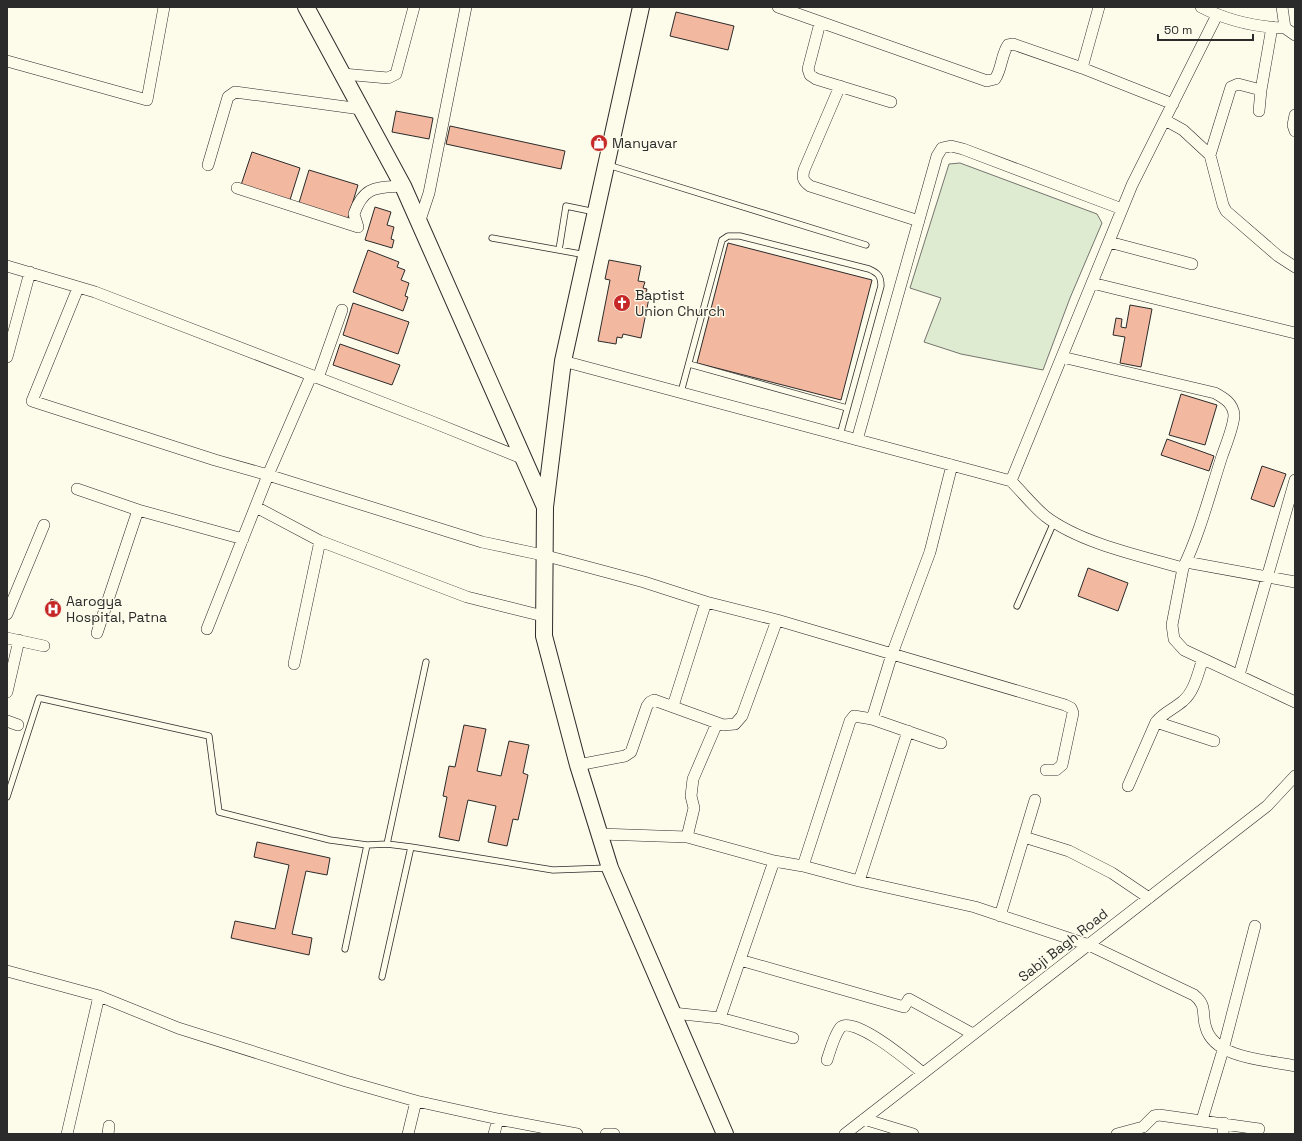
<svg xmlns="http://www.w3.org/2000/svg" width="1302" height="1141" viewBox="0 0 1302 1141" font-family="'Space Grotesk',sans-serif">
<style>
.green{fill:#deebd1;stroke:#74746e}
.building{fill:#f2b8a0;stroke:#2b2b2b}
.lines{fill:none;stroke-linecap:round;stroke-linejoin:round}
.lane-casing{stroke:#2b2b2b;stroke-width:7}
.street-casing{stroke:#2b2b2b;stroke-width:12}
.secondary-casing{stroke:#2b2b2b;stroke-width:18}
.lane{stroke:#fdfbea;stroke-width:5.5}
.street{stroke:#fdfbea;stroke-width:11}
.secondary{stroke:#fdfbea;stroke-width:16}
.labels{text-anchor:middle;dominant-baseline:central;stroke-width:3;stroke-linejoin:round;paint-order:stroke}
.poi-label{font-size:14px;fill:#2b2b2b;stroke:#fdfbea;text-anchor:start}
.street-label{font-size:14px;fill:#2b2b2b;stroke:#fdfbea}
</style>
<rect width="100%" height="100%" fill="#fdfbea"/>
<!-- green -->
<path class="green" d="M960 163 1097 214 1102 223 1070 298 1043 370 961 354 924 342 941 298 910 288 949 164Z"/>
<!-- building -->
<path class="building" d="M676 12 734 26 728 50 670 36Z
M396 111 433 118 429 139 392 132Z
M450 126 565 151 561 169 446 144Z
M252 152 300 168 289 203 240 188Z
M309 170 358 185 347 221 298 206Z
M375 207 391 212 387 225 394 227 391 239 394 240 392 248 365 240Z
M728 243 872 280 841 400 697 363Z
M368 250 399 262 397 267 405 270 401 280 409 283 405 296 408 297 403 311 353 292Z
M609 260 641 266 638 281 645 282 643 288 647 289 645 297 649 298 641 338 623 334 622 338 617 337 616 344 598 341 610 280 605 279Z
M353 303 409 322 398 354 343 335Z
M1130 305 1152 309 1141 367 1120 363 1125 337 1113 335 1116 318 1122 319 1121 327 1126 328Z
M340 344 400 365 392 385 333 365Z
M1181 394 1217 405 1205 445 1169 435Z
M1167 439 1214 456 1209 471 1161 455Z
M1262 466 1286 474 1274 507 1251 499Z
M1088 568 1128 583 1118 611 1078 596Z
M51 599 58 602 53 616 46 614Z
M464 725 486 729 477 771 501 776 509 741 529 745 523 773 528 775 518 820 513 819 507 846 488 842 496 806 468 800 459 841 439 837 447 797 443 796 449 766 455 767Z
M257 842 330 858 327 875 306 871 292 934 312 938 309 955 231 938 235 921 275 929 289 865 254 857Z"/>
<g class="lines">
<!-- lane casing -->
<g class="lane-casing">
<path id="lane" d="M608 165 866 245
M492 238 586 255
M559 250 566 206 595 212
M689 364 847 408
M681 392 722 240 728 236H740L869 269C878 273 881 276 881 286L840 435
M1017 606 1054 522
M7 797 39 698 209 736 219 812 330 840 367 845 387 844 411 847 553 870 608 868
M387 844 426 662
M345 949 367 845
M382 977 411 847"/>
</g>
<!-- street casing -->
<g class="street-casing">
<path id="street" d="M778 7 987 81 995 79C1002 69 1001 55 1008 45L1013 44 1082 68 1173 104
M1201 7C1226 20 1257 27 1285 28
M1282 7 1285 28 1295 35
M820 23 808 69 810 75 816 79 891 102
M7 61 147 100 164 7
M1082 68 1099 7
M343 74 388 78 396 74 414 7
M840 86 804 170C802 178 803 181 810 186L919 221
M1259 111 1261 90
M1295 115 1293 125 1295 131
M1165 120 1183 130 1210 155 1223 205 1226 211 1278 256 1295 267
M1210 155 1231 87 1238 84 1261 90 1272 27
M208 165 228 97 235 92 361 109
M237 188 358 227
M419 223 429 193 466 7
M358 227 354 214C364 185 377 188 403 186
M1109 242 1192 264
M7 266 95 292 430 421 524 459
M1092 283 1295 333
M78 288 32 401 215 460 268 475 207 629
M7 357 30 272
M1062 357 1215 393C1224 398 1233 403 1234 415 1234 425 1226 445 1222 456 1210 493 1200 533 1183 568
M563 361 1011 481 1132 185 1217 15
M311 376 268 475 482 542 543 555 644 582 706 602 777 620 1065 705 1071 708 1073 713 1062 765 1056 770H1046
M318 378 342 310
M857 440 937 156 942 148 951 146 963 149 1122 209
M1011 481C1022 492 1033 506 1045 516 1080 543 1140 556 1183 568L1172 625 1174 639 1184 650 1295 702
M77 489 138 510
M256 507 320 541 467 597 543 616
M1186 562 1295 582
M7 614 44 525
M97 633 138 510 243 539
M7 638 44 646
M294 664 320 541
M1239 675 1295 480
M7 692 19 640
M673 706 706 602
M872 719 941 743
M7 721 18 725
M1156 722 1214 741
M578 765 625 756 631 752 647 706 650 702 654 700 723 725 735 724 742 716 777 620
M1128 786 1156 722C1164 712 1174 709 1183 701 1195 691 1198 672 1203 659
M600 834 687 837 774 861 803 866 859 881 975 907 1089 945 1194 995C1208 1006 1201 1014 1206 1028 1215 1059 1268 1060 1295 1066
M687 837 694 808 691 796 693 779 717 723
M1024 837 1069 851 1112 873 1149 898
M803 866 850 721 854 716 872 719 892 654 930 552 952 465
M859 881 908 731
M1000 916 1035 800
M740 960 904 1007 909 999 973 1034
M7 971 99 996 178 1028 346 1081 416 1101 498 1119 577 1134
M673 1013 720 1018 793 1038
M720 1018 774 861
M827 1060C830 1051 834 1036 840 1028 852 1013 912 1064 923 1073
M864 1119 913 1134
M1202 1120 1223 1050 1255 926
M67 1134 99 996
M108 1134 109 1126
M408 1134 416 1101
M494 1134 498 1119
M606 1134H614
M845 1134 1267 806 1295 776
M1117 1134 1143 1127 1154 1116 1159 1115 1259 1129
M1223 1134 1224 1123"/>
</g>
<!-- secondary casing -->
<g class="secondary-casing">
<path id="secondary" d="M306 7 403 186 545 507
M641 7 563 361 545 507 544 636 578 765 610 868 725 1134"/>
</g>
<!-- lane -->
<use href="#lane" class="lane"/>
<!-- street -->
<use href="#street" class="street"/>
<!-- secondary -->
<use href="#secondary" class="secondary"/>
</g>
<!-- icons -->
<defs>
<g id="shop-disc" transform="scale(0.9)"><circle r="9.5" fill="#c62828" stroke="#fdfbea"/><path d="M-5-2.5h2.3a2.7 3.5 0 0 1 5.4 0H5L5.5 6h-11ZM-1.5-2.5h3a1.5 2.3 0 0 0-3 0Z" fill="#fff"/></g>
<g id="church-disc" transform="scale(0.9)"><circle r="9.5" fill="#c62828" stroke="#fdfbea"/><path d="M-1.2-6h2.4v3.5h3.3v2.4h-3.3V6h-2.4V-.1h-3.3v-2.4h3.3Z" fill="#fff"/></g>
<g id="hospital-disc" transform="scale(0.9)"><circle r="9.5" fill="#c62828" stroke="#fdfbea"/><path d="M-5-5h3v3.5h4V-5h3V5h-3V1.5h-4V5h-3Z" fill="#fff"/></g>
</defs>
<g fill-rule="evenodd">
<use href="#shop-disc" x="599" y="143"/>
<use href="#church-disc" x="622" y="303"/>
<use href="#hospital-disc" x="53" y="609"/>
</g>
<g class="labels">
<!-- poi labels -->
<g class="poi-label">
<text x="612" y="143">Manyavar</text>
<text x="635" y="295">Baptist<tspan x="635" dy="16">Union Church</tspan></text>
<text x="66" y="601">Aarogya<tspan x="66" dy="16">Hospital, Patna</tspan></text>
</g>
<!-- street labels -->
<g class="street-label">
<text transform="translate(1063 945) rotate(-38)">Sabji Bagh Road</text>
</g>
</g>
<!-- border -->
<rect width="1302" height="1141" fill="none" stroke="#2b2b2b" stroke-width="16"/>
<!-- scale -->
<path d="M1158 34v6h95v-6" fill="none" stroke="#2b2b2b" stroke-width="2"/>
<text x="1164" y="34" font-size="12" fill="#2b2b2b" stroke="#fdfbea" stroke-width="3" paint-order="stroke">50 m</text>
</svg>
